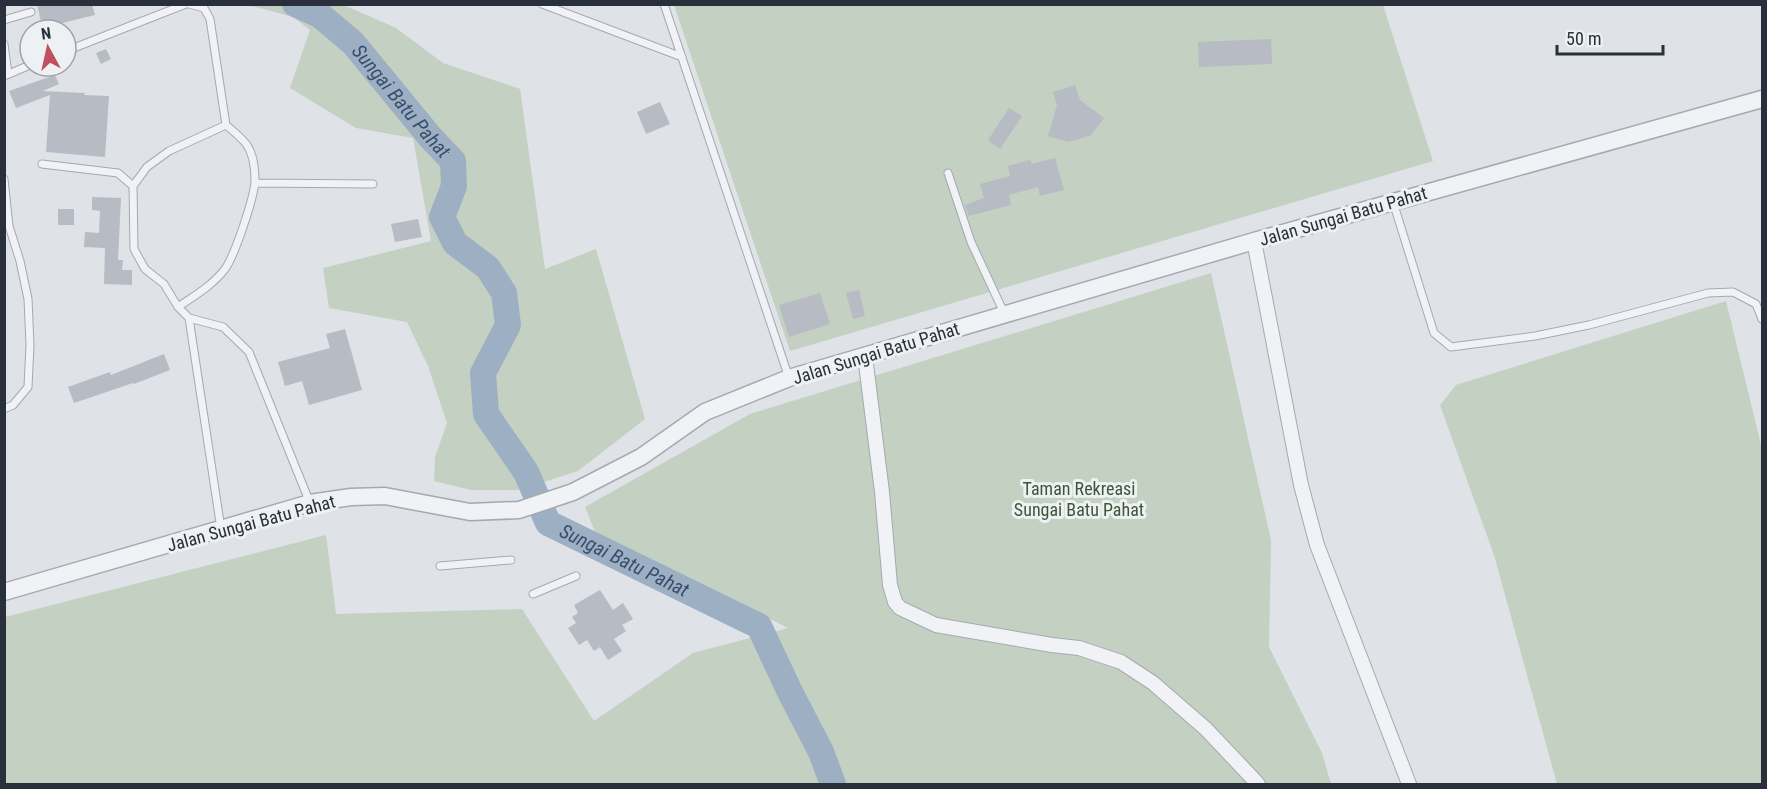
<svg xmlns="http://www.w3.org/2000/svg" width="1767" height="789" viewBox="0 0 1767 789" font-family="'Roboto Condensed',sans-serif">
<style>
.green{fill:#c4d0c1}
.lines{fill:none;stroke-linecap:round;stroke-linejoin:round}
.river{stroke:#9dafc3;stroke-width:26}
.building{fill:#b7bbc3}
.service-casing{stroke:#a5a9b0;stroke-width:9}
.minor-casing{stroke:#a5a9b0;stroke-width:16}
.tertiary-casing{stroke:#a5a9b0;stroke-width:19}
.service{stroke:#f1f2f5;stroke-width:7}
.minor{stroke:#f1f2f5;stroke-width:14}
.tertiary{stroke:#f1f2f5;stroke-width:16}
.labels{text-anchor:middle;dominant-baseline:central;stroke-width:6;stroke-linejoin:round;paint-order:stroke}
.street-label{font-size:18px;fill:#29303c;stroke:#eef1f4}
.park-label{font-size:18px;fill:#3e5638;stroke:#eef1f4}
.water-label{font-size:20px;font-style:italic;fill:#384f6c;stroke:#eef1f4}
</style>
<rect width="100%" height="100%" fill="#dfe2e7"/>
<!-- green -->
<path class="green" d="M248 5H344L396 28 443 63 520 89 545 269 596 249 645 419 578 471 519 490H471L434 481 435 457 447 423 428 366 407 322 329 308 323 268 431 241 413 138 356 128 290 88 310 30 293 17Z
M674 5H1383L1433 161 790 351Z
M1211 273 1271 540 1269 647 1322 753 1331 784H5V617L326 535 336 614 522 609 594 721 693 653 788 628 595 532 585 507 750 414Z
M1726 301 1762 449V784H1557L1494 555 1440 405 1456 385Z"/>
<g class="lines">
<!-- river -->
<path class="river" id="s1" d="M295 4 321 16 353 43 431 138 453 161 454 186 442 217 455 243 488 268 504 293 508 325 483 373 486 414 526 472 548 523 759 626 789 690 821 752 833 784"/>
</g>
<!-- building -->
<path class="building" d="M37 4H92L95 15 54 25 56 30H43Z
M1271 39 1272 64 1199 67 1198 42Z
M106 49 111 59 101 64 96 53Z
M55 75 59 84 43 91 85 93 84 95 109 96 105 157 46 152 50 95 16 108 9 91Z
M1075 85 1080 100 1104 118 1091 135 1069 142 1048 136 1057 105 1053 92Z
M660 102 670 124 646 134 637 112Z
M1009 108 1022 116 1000 149 988 140Z
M1055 158 1064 190 1040 196 1038 187 1009 195 1011 205 969 216 965 205 984 198 980 184 1010 176 1008 166 1030 160 1032 164Z
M92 197 121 198 118 260H123L122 270H132V285L104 284 105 248 84 247 85 232 99 233 100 211 92 210Z
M58 209H74V225H58Z
M418 219 422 237 395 242 391 224Z
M859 290 865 316 853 319 846 293Z
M820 293 830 324 789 337 779 305Z
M345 329 362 390 309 405 302 381 285 386 278 362 330 348 326 334Z
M164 354 170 370 134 384 133 383 74 403 68 387 110 372 111 375Z
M600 590 613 610 623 603 633 619 622 625 626 631 614 639 622 651 608 660 600 647 594 651 587 640 579 645 568 628 576 623 572 617 578 613 574 605Z"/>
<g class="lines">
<!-- service casing -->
<g class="service-casing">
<path id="service" d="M189 4 204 8 210 19 226 125 169 151 147 167 133 186 134 249 145 269 164 284 178 307 189 318 221 529
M542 4 682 57
M664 4 789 378
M4 20 31 12
M4 44 8 74
M66 51 186 4
M4 76 30 65
M42 164 118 173 133 186
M948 173 971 242 1005 315
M4 179 9 226 20 261 28 299 30 345 28 387 13 405 4 409
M255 183 373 184
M1393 202 1434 333 1451 347 1535 336 1589 325 1708 293 1733 292 1756 304 1762 319
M178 307C194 296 213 285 225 269 235 255 254 198 255 181 255 170 253 154 247 145 242 138 233 131 226 125
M189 318 223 327 249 352 310 503
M440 566 511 560
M533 594 576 576"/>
</g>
<!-- minor casing -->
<g class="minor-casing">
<path id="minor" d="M1254 241 1301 485 1317 545 1409 784
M865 356 882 492 890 585 895 602 900 608 936 625 1052 645 1079 648 1121 662 1153 683 1206 729 1258 784"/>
</g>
<!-- tertiary casing -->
<g class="tertiary-casing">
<path id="tertiary" d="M4 592 310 503 351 497 385 496 470 512 519 510 573 492 641 457 705 412 789 378 1254 241 1762 99"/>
</g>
<!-- service -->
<use href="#service" class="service"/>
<!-- minor -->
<use href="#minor" class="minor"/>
<!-- tertiary -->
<use href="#tertiary" class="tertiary"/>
</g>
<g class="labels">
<!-- street labels -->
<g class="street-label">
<text transform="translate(1343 216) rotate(-16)">Jalan Sungai Batu Pahat</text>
<text transform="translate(876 353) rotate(-17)">Jalan Sungai Batu Pahat</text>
<text transform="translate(251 523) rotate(-15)">Jalan Sungai Batu Pahat</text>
</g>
<!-- park labels -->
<g class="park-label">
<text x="1079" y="488">Taman Rekreasi<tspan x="1079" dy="21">Sungai Batu Pahat</tspan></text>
</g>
<!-- water labels -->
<g class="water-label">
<text stroke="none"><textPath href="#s1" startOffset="146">Sungai Batu Pahat</textPath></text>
<text stroke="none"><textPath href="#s1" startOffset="722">Sungai Batu Pahat</textPath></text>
</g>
</g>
<!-- border -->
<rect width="1767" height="789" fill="none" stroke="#29303c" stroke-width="12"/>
<!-- north arrow -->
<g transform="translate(48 48) rotate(352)"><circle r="28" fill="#eef1f4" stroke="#9fa4aa" stroke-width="1.5"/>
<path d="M0-4.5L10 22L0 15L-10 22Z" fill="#c04f60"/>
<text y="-9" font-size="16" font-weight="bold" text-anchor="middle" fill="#29303c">N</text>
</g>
<!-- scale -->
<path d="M1557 45v9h106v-9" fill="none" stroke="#29303c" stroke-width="3"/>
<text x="1566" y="45" font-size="18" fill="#29303c" stroke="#eef1f4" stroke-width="4.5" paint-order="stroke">50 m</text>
</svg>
